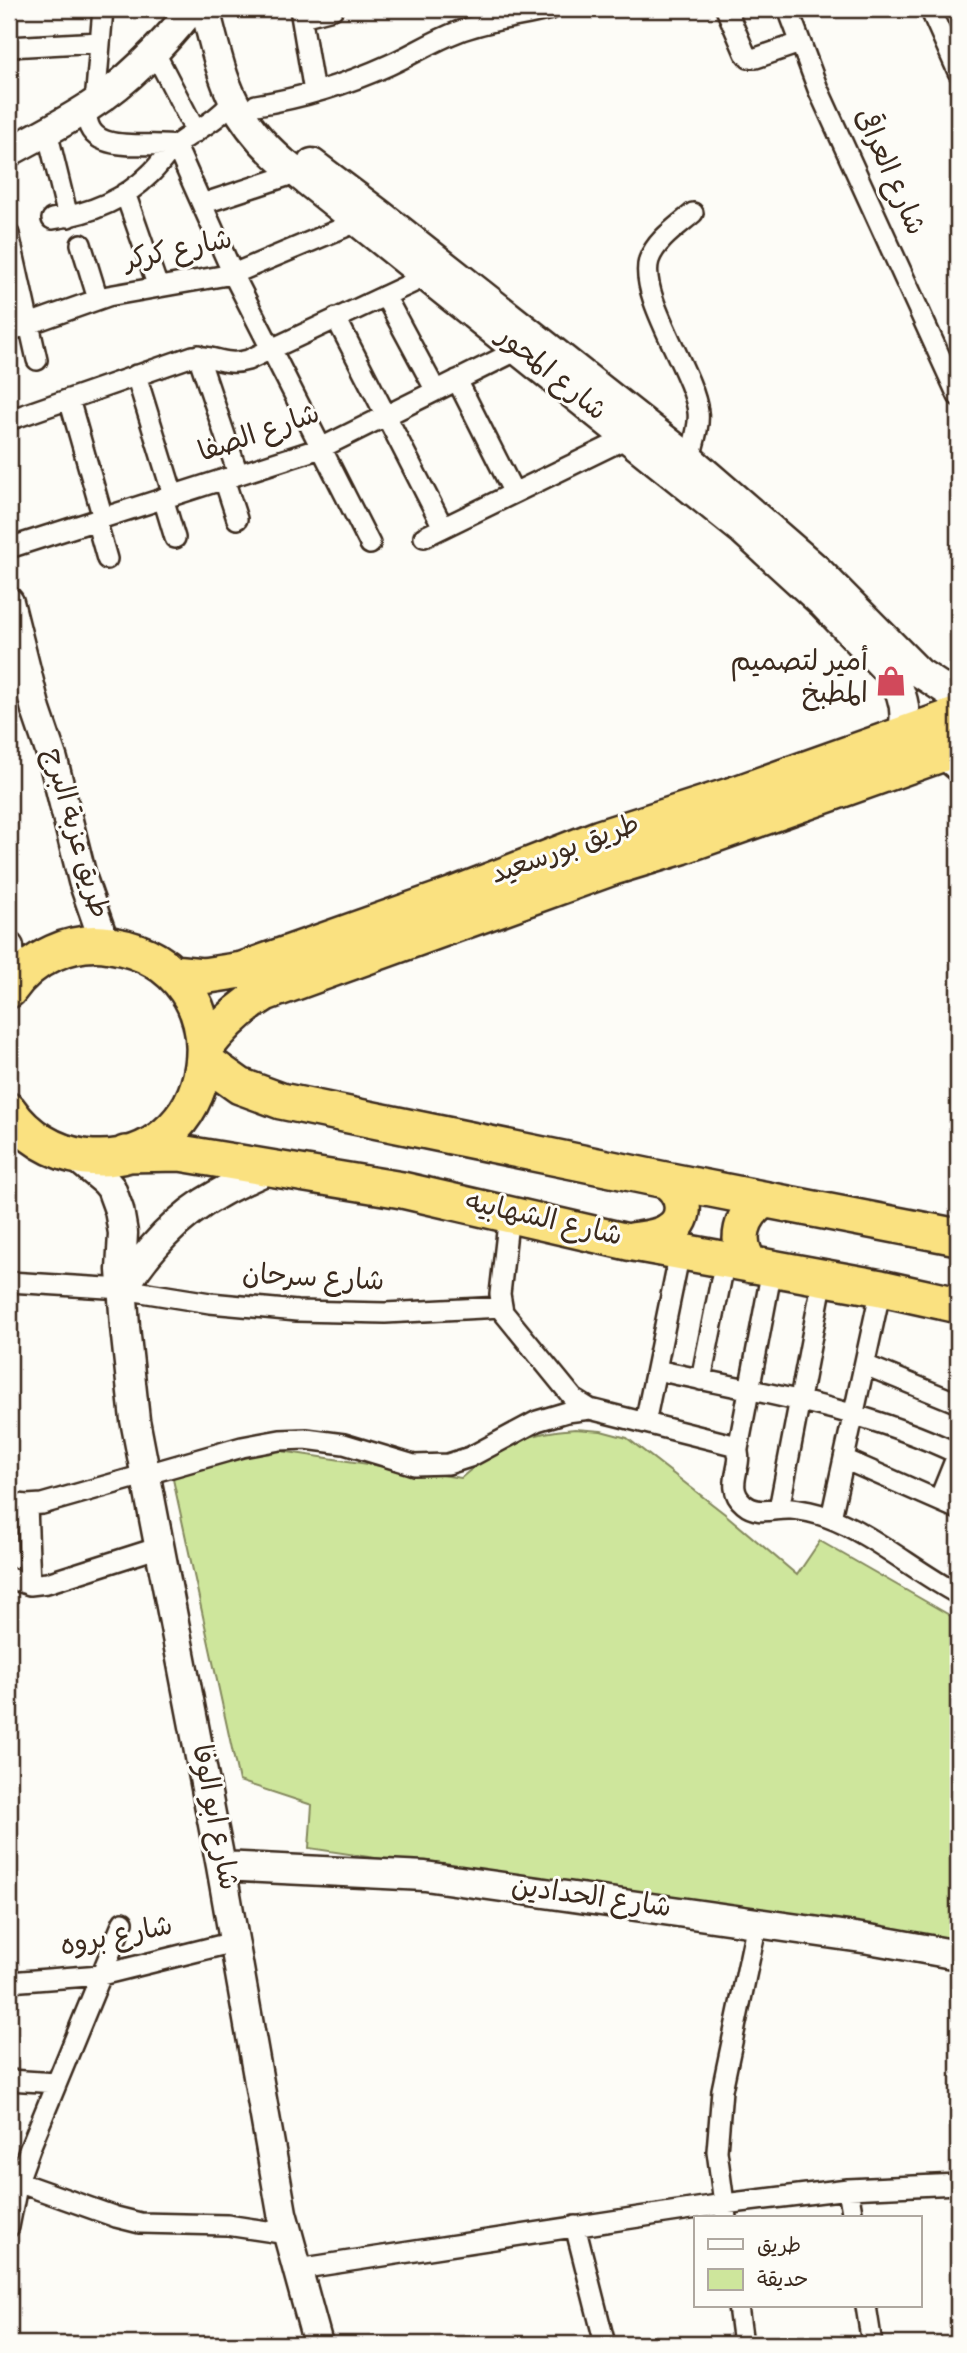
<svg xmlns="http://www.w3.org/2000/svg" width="967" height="2353" viewBox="0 0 967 2353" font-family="Dekko,'Playpen Sans Arabic',sans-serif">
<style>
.green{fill:#cee69c;stroke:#84885d;stroke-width:2}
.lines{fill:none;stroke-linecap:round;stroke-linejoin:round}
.street-casing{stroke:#3b2a1e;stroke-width:24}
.secondary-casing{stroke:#3b2a1e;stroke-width:33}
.highway-casing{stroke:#3b2a1e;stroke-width:40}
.street{stroke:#fdfcf7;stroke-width:19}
.secondary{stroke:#fdfcf7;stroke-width:28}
.highway{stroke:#fae180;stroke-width:35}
.labels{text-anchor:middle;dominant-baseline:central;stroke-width:6;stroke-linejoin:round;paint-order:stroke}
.street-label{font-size:28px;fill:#3b2a1e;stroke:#fdfcf7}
.poi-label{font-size:28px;fill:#3b2a1e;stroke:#fdfcf7;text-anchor:end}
</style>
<rect width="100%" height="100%" fill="#fdfcf7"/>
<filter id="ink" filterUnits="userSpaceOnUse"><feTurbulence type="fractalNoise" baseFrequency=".0143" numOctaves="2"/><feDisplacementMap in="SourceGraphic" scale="14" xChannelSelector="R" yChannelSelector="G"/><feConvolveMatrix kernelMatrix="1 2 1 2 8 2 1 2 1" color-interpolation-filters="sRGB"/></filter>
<g filter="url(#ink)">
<!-- green -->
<path class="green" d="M575 1429 601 1431 627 1438 725 1514 797 1575 820 1541 958 1620V1946L309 1848 312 1805 239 1781 171 1470 261 1448 461 1478C498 1446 526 1432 575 1429Z"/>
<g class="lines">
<!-- street casing -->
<g class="street-casing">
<path id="street" d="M300 9 314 92
M726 9 745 53 749 58H756L800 43
M788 9 818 89 958 396
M930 9 958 72
M302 17 333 9
M9 47 100 42
M155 53 196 132
M95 103 103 9
M256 105C302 98 347 84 389 65 412 55 433 41 457 32 487 20 519 17 551 9
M87 108C83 159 146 140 176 146L233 274 370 544
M47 131 68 217
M125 193 158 287
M202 204 296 173
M52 219C88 214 124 200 150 174 160 165 166 154 176 145 195 130 216 122 232 102
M9 234 37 360
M81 244 98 299
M385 296 436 391
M336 318 443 527
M9 331 108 296 233 274 357 222
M198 355 238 474
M136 375 173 495
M457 380 514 493
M69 399 103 518
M9 420 193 356C214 355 225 367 248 360L425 277
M690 459C693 445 700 426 698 412 694 373 638 297 649 260 656 240 678 226 693 213
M224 479 237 519
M163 498 175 538
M96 520 107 559
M424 537 627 438
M9 548 321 448 518 350
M938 755 958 772
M509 1214 500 1294 503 1312 574 1399 590 1409 733 1445C750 1459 721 1485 744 1504 758 1516 774 1508 791 1509 803 1510 816 1513 827 1517 871 1533 916 1572 958 1594
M9 1282 123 1289 210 1303 297 1311 385 1313 502 1307
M865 1365 958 1403
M656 1370C758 1392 863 1408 958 1454
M701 1380 725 1260
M645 1423 680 1252
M738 1449 772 1269
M844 1459 958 1509
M939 1500 958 1453
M9 1503 27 1505 42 1504 242 1447 280 1440 306 1439 344 1444 414 1465 448 1464 470 1457 537 1421 567 1412 590 1409
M27 1505 30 1585
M779 1509 823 1278
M831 1518 881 1288
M9 1578 30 1585 47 1583 160 1547
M9 1982 101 1975 234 1942
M9 2080 56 2083
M9 2179 116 2217 140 2223 227 2225 287 2234
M848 2189 853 2218
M726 2218 717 2151 722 2090 757 1923
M575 2226 605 2344
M9 2227 18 2181 30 2148 123 1922
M298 2269 724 2204 848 2189 958 2184
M738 2306 743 2344
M866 2306 872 2344"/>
</g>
<!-- secondary casing -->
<g class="secondary-casing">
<path id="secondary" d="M205 9C223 77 227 113 283 162L743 531 823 604 891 675C904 694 908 713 902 735
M9 152C36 137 64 123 90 106 130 80 162 46 192 9
M312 163 381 215 690 459 818 570 920 673 958 698
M9 602 36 710 53 760 83 881 105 944
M9 947 10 987
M75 1156 105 1181 111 1188 119 1210 123 1233 121 1270 125 1327 135 1420 221 1866 282 2213 318 2344
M123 1289C146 1251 179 1215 218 1194 235 1184 254 1176 272 1168
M221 1866 425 1876 869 1939 958 1955"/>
</g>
<!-- highway casing -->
<g class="highway-casing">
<path id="highway" d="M172 973 203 976 242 970 451 896 600 838 736 794 958 715
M9 990C31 958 72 938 111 945 254 968 222 1174 84 1157 54 1153 26 1136 9 1111
M205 1048C222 1026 241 1007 265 993L613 867 682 846 958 748
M205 1061 240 1086 281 1101 665 1180 958 1237
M125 1154 180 1153 402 1190 628 1242 881 1288 958 1305
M632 1241C644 1239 659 1238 669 1231 690 1218 684 1191 665 1180
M751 1265C733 1242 741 1214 764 1200"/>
</g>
<!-- street -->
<use href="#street" class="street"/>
<!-- secondary -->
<use href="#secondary" class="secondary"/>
<!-- highway -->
<use href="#highway" class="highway"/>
</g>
</g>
<!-- icons -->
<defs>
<g id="shop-bare" transform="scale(2.415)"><path d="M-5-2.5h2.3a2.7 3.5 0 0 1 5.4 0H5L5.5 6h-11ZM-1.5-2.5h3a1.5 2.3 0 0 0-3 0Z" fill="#d1495b" stroke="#fdfcf7" stroke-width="2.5" paint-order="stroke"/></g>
</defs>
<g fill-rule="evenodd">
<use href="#shop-bare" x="891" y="681"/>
</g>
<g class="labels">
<!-- street labels -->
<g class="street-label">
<text transform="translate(887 173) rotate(66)">شارع العراقى</text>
<text transform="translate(179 253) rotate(-12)">شارع كركر</text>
<text transform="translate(550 376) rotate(39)">شارع المحور</text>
<text transform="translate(260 436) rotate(-19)">شارع الصفا</text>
<text transform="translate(73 834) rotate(74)">طريق عزبة البرج</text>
<text transform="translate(566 852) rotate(-20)">طريق بورسعيد</text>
<text transform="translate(543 1222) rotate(13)">شارع الشهابيه</text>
<text transform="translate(313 1281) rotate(3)">شارع سرحان</text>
<text transform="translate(212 1818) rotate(79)">شارع ابو الوفا</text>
<text transform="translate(591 1900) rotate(8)">شارع الحدادين</text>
<text transform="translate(117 1939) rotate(-11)">شارع بروه</text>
</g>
<!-- poi labels -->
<g class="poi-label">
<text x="868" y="665">أمير لتصميم<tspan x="868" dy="32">المطبخ</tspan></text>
</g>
</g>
<!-- margin -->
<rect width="967" height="2353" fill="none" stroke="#fdfcf7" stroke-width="35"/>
<rect x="18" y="18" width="932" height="2318" fill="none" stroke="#3b2a1e" stroke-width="2.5" filter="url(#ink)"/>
<!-- legend -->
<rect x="694" y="2216" width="228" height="91" fill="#fdfcf7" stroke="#afa8a0" stroke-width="2"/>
<rect x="708" y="2239" width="35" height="10" fill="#fdfcf7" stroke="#afa8a0" stroke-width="2"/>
<text x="757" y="2252" font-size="21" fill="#3b2a1e">طريق</text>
<rect x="708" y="2269" width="35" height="21" fill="#cee69c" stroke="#afa8a0" stroke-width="2"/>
<text x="757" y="2286" font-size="21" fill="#3b2a1e">حديقة</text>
</svg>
